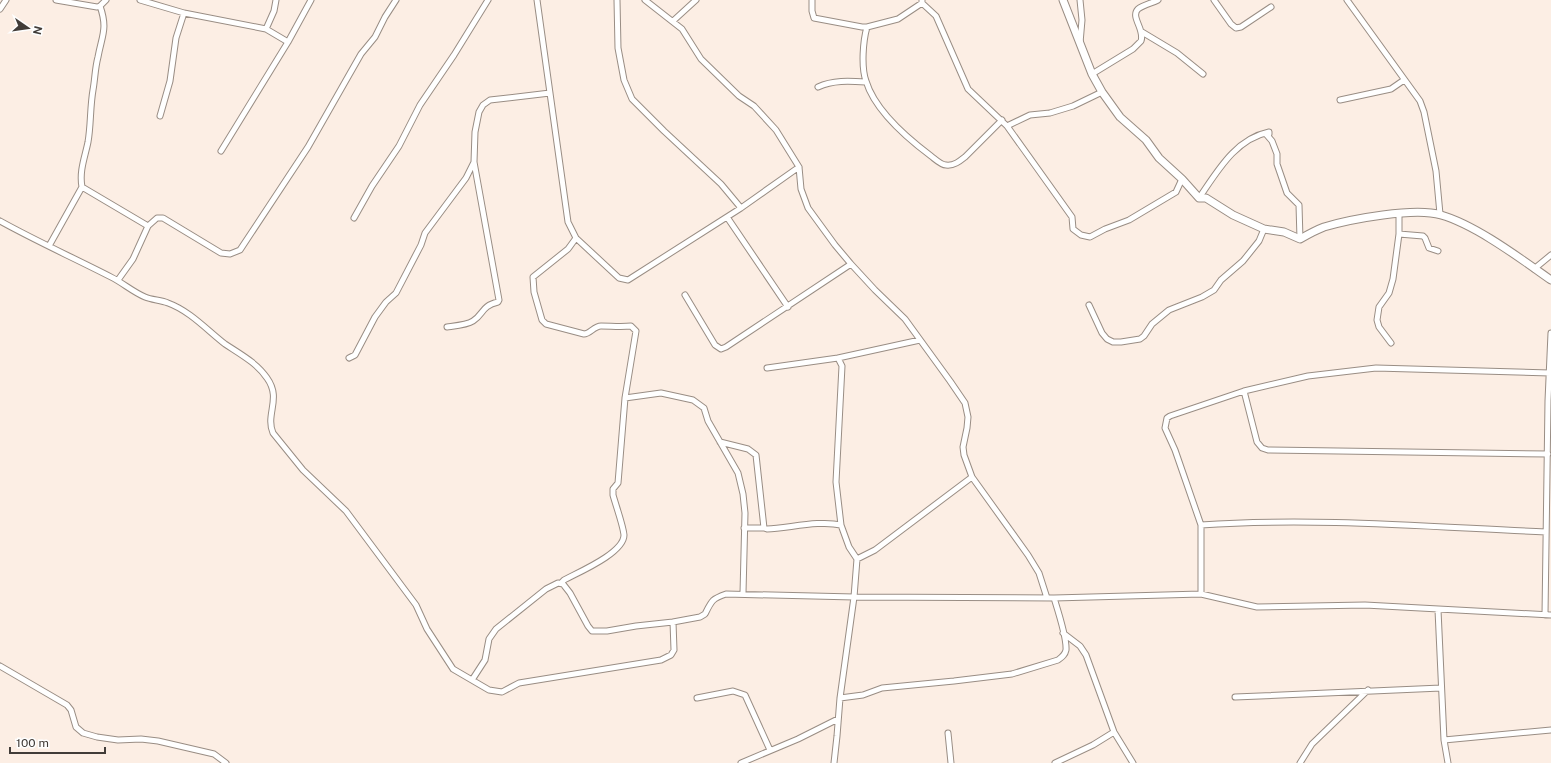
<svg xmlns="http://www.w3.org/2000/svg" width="1551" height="763" viewBox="0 0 1551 763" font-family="'Public Sans',sans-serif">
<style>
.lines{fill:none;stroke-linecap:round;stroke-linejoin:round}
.street-casing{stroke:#998d84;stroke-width:7}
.secondary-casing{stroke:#998d84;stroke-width:9}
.street{stroke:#fff;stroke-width:5}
.secondary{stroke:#fff;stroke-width:7}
</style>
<rect width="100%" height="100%" fill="#fceee4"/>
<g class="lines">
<!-- street casing -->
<g class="street-casing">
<path id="street" d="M56 0 97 7 100 6 106 0
M140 0 184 13 266 29 288 42
M537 0 568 222 576 238 619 278 628 280 741 208 799 167
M617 0 618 48 624 80 632 99 664 131 721 184 741 208
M645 0 682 29 701 59 739 96 754 106 776 130 799 167 801 189 808 208 835 245 851 264 875 290 905 319 950 381 965 403 968 417 967 428 963 447 964 455 972 477 1028 555 1039 573 1047 598
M812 0V11L814 18 862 27H867L898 19 922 3
M922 0V3L936 16 968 89 1007 126 1072 217 1073 229 1081 235 1090 237 1105 229 1129 220 1176 192 1182 179
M1080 0 1082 20 1080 43
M1214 0 1231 24 1236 28 1241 27 1271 7
M1347 0 1420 101 1424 112 1436 171 1440 214
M100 6C108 29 102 35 98 57 95 68 95 79 93 90 90 107 91 125 88 142 85 157 79 171 82 187L148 226
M0 9 6 0
M673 21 696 0
M867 27C863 41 861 67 866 81 875 111 907 138 931 156 935 159 941 165 946 165 954 166 960 161 965 157L1002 120
M266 29 274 11 276 0
M1142 32 1177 53 1203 74
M1092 74 1133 49 1141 41C1145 29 1130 17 1138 9 1143 5 1152 3 1158 0
M818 87C833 80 849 81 866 82
M1340 100 1391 89 1404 80
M160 116 170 81 176 38 184 13
M1007 126 1030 115 1050 113 1073 106 1102 92
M221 151 288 42 311 0
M1199 198C1217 172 1235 139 1269 132V134H1266L1272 141 1277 154V164L1287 193 1299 205 1300 239
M727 217 788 307
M354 218 372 186 399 146 420 105 454 55 488 0
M0 221C36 241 74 258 111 277 123 283 133 292 145 297 152 300 161 300 168 303 190 311 207 330 225 344 240 354 257 363 267 378 282 399 265 414 273 433L303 470 346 511 416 605 427 629 453 669 489 690 502 692 519 683 661 660 671 655 674 650 673 622 700 617 705 614C712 600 712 599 726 594L854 597 1054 598 1201 594 1257 607 1365 605 1551 615
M1399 234 1423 236 1425 238 1429 248 1438 251
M49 246 82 187
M1534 269 1551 255
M118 280 133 259 148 226 157 218H163L221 253 230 254 240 250 308 147 361 54 375 37 385 17 396 0
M685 295 715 345 721 349 726 347 851 264
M1089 305 1102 333 1107 339 1113 342H1121L1140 339 1144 336 1152 324 1169 310 1202 297 1214 290 1221 280 1243 261 1259 241 1264 229
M447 327C454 326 467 325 473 321 484 314 481 306 498 302L499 300 474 162
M1391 343 1379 327 1377 320 1379 307 1389 293 1393 279 1399 234V214
M349 358 355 355 375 317 386 302 396 293 421 245 425 233 466 178 474 162 475 132 479 112 483 105 490 100 550 93
M838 358 920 340
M767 368 838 358 842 366 836 482 841 525 849 547 857 559
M1244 391 1257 442 1262 448 1268 450 1548 454
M625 398 661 393 693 400 704 408 708 421 738 473 743 494 745 513 743 593
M720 442 748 449 756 455 764 528 767 529C789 528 820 520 841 525
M1201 525 1175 450 1165 428 1167 418 1170 416 1244 391 1308 376 1376 368 1550 373
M744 528H764
M561 583 564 580C579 572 624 553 624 535 623 525 616 506 613 495V489L618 483 625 398 636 331 631 326C621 327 611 326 601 326 594 326 590 334 584 334L546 324 542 320 534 292 533 277 568 249 576 238
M1201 594V525C1315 517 1431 527 1546 532
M1438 610 1444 740 1448 763
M1545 615 1548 401 1551 333
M1063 633 1080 646 1086 655 1114 732 1133 763
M0 666 67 705 71 710 76 727 83 733 97 737 118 740 141 739 158 741 214 754 226 763
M472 680 485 660 489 639 496 629 546 589 558 583 563 584 570 593 588 626 592 631H607L636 626 673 622
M1235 697 1441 688
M697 698 733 691 745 695 770 750
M840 698 863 695 882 688 954 681 1012 674 1058 660C1062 657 1065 655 1066 650 1067 638 1058 611 1054 598
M948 733 951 763
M1444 740 1551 730
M741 763 798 739 838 719
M834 763 837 736 840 698 854 597 857 559 875 550 972 477
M1055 763 1093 745 1114 732
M1300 763 1312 744 1368 690"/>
</g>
<!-- secondary casing -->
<g class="secondary-casing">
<path id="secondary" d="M1063 0 1092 74 1102 92 1120 117 1146 140 1159 158 1182 179 1199 198H1206L1233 215 1264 229 1284 232 1300 239C1307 235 1316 230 1324 227 1351 219 1415 207 1441 215 1476 225 1521 259 1551 280"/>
</g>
<!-- street -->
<use href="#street" class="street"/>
<!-- secondary -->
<use href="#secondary" class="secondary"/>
</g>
<!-- north arrow -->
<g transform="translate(28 28) rotate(103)" stroke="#fefefe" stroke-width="3" paint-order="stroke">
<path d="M0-3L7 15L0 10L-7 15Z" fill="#413c38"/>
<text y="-6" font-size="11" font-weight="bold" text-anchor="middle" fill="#413c38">N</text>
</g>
<!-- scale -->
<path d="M10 747v6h95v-6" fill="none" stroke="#413c38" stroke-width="2"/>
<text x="16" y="747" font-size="12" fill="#413c38" stroke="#fefefe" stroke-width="3" paint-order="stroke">100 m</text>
</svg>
